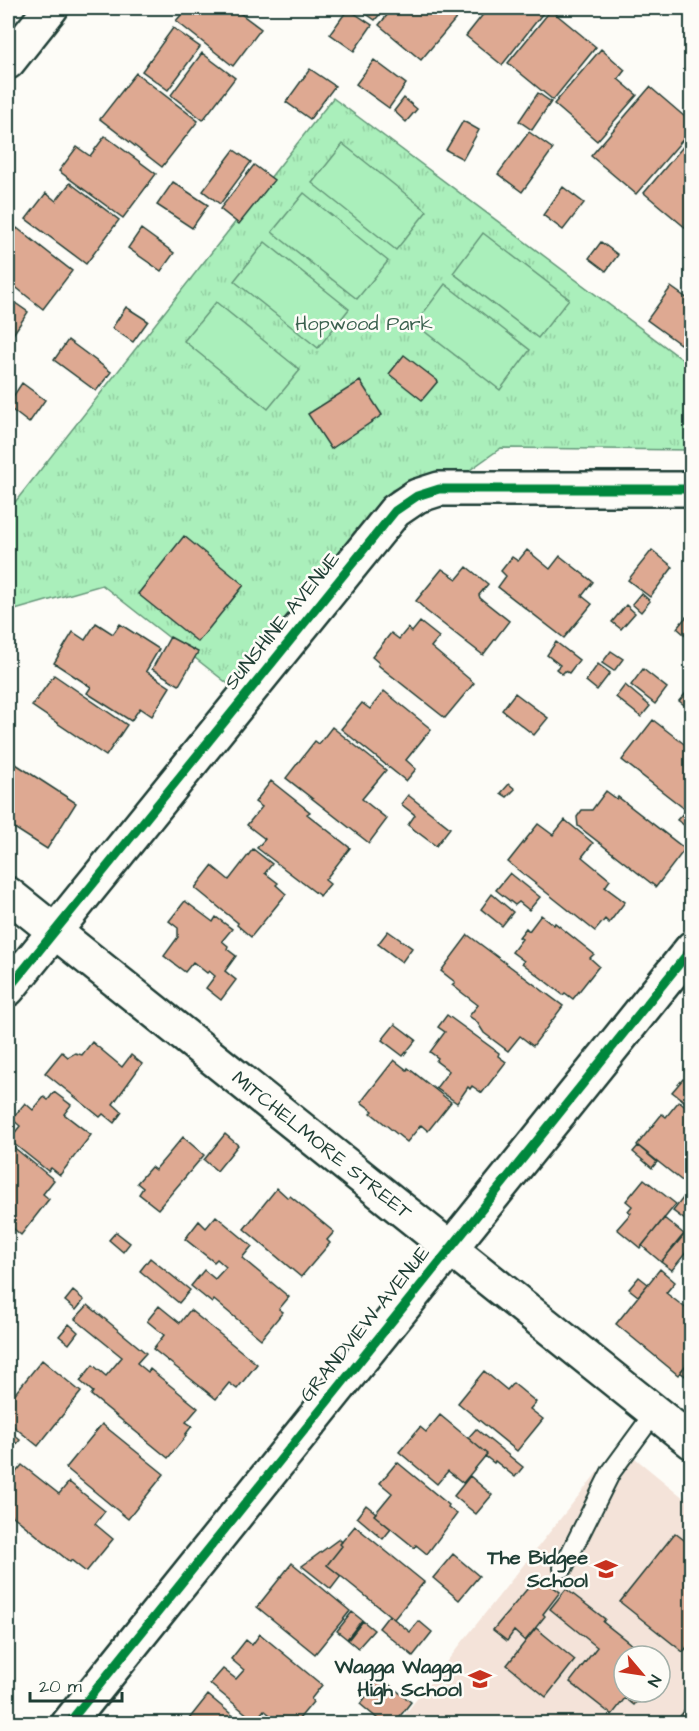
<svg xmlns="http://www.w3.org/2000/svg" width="699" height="1731" viewBox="0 0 699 1731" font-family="'Architects Daughter',sans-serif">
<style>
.built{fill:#f4e3d9;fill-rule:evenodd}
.park{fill:url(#park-tufts);stroke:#649678;stroke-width:1.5}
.pitch{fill:#aaefbb;stroke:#649678;stroke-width:1.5}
.building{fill:#dea992;stroke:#1f3d34;stroke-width:1.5}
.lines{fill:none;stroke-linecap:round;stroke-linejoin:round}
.lane-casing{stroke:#1f3d34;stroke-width:22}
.street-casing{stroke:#1f3d34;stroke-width:38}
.secondary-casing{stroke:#1f3d34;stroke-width:38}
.lane{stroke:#fdfcf7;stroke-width:18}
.street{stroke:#fdfcf7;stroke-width:33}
.secondary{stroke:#fdfcf7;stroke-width:33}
.cycleway-casing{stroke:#fdfcf7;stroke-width:13}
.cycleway{stroke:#00873e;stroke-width:9}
.labels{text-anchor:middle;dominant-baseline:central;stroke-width:5;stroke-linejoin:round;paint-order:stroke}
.park-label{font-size:20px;fill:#3b614f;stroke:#fdfcf7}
.street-label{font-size:20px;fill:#1f3d34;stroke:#fdfcf7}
.poi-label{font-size:20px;font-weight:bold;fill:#1f3d34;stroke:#fdfcf7;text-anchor:end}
</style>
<defs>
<pattern id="park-tufts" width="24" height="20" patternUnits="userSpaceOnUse" patternTransform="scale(1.5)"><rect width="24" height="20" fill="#aaefbb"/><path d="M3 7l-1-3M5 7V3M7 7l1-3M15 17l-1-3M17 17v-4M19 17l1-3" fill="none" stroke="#92cea1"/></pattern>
</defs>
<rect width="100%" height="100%" fill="#fdfcf7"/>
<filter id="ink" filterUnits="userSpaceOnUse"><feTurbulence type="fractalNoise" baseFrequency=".0167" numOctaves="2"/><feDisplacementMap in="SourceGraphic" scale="12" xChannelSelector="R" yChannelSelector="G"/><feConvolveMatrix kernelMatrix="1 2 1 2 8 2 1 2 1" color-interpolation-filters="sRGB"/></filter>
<g filter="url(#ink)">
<!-- built -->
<path class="built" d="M619 1445 691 1504V1723L397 1724ZM624 1656H660V1692H624Z"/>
<!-- park -->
<path class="park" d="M333 98 691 366V450L501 448 467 472 424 476 392 490 322 573 232 687 102 585 8 612V511Z"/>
<!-- pitch -->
<path class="pitch" d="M343 144 427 211 396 250 312 183Z
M304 193 388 261 357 299 272 232Z
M483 233 569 299 538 338 453 273Z
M265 242 349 309 318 348 234 281Z
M445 284 530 350 500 390 415 324Z
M216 302 300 370 268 409 184 341Z"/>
<!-- building -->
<path class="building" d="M187 8H204L208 10 210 8H233L261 29 233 66 176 21Z
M358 8H385L375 20Z
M393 8H465L421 60 379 25Z
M479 8H547L502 65 466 36 485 12Z
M348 9 372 25 354 51 330 34Z
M551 10 596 47 553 100 508 63Z
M173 28 200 47 168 90 142 71Z
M601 49 625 70 618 79 637 95 597 141 554 104Z
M202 53 235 78 203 120 171 95Z
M374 60 406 84 389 108 356 84Z
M310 69 335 86 310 119 286 102Z
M136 73 198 121 162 167 100 119Z
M650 87 692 123V129L636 194 591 156Z
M538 93 551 102 532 130 519 121Z
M404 98 417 109 406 122 394 111Z
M463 121 479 130 463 159 446 150Z
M529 132 553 149 522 192 498 174Z
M105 136 156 174 123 218 59 171 77 147 90 156Z
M692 136V224L687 229 644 193Z
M234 150 251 162 220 204 203 191Z
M254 165 274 180 239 224 220 209Z
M173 182 208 205 192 228 157 205Z
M70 183 119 220 86 264 26 219 46 193 56 201Z
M563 187 584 203 563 230 543 215Z
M17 228 72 271 43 309 8 281V240Z
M141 229 174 253 161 271 128 248Z
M601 242 618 255 606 271 589 258Z
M671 287 692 302V327L680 344 647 320Z
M8 298 28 312 8 342Z
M126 307 148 321 133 342 112 328Z
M68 340 111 372 96 391 54 360Z
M404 355 438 381 422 400 389 374Z
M360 381 382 415 331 449 308 414Z
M22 383 45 400 29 423 8 407V404Z
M184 536 244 585 198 642 138 594Z
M527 550 550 569 560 556 593 582 582 596 592 604 564 638 498 587 506 576 501 571 512 557 518 561Z
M652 550 673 567 650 597 628 580Z
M467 567 488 584 479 595 480 598 509 621 483 655 425 610V609L416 601 442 569 457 579Z
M641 593 650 601 641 612 632 604Z
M626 605 635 613 621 629 612 622Z
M686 617 692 621V641L677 628Z
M420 622 439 637 431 647 474 683 445 718 378 665 379 663 372 657 391 633 399 639 408 628 412 632Z
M96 623 113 634 120 624 159 649 146 671 170 687 152 716 140 708 131 721 87 693 91 687 54 663 73 632 85 640Z
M170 637 198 652 179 685 152 669Z
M556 642 579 660 569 673 565 671 562 674 556 669 560 665 547 655Z
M611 651 623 659 614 671 602 663Z
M598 664 610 673 597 690 586 681Z
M643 669 667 688 655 704 631 685Z
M54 675 127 725 106 756 32 706Z
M625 685 650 706 641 717 616 697Z
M692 686V711L679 701Z
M384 691 431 729 406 760 416 769 406 781 341 729 362 703 370 709Z
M515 693 548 718 534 735 502 710Z
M653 720 692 750V831L677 820 686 810 622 760Z
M332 727 386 770 362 799 387 819 369 843 286 778 315 741 319 744Z
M8 759 76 803 47 849 8 824Z
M271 781 310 812 307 814 350 848 325 880 330 884 320 896 257 848 265 839 247 825 262 807 255 802Z
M509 784 515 789 507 797 501 793Z
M606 791 617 799 618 797 685 849 656 887 578 826 577 817 582 810H592Z
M408 795 450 828 436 846 408 825 415 815 401 804Z
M565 820 593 843 582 857 610 880 605 887 625 902 609 923 605 919 595 931 508 862 538 824 553 835Z
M253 849 272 864 265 873 278 883 276 885 286 894 251 937 237 925 238 923 195 888 212 866 229 880Z
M510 873 540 897 529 910 519 902 515 905 496 890Z
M492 894 513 912 502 926 481 909Z
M185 901 213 922 216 917 232 929 222 941 228 946 227 949 236 956 225 971 236 980 221 1000 206 988 215 976 209 971 207 973 193 962 185 972 164 956 178 937V928L169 921Z
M541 915 554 925 555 923 594 954 590 958 599 966 573 999 565 993 563 995 522 963 524 961 512 952 522 939 519 937 526 928 529 931Z
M388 931 412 948 402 962 378 944Z
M468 935 563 1006 533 1046 520 1036 508 1051 484 1033 477 1022 469 1016 478 1005 452 985 455 982 441 971Z
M447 1015 499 1053 498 1056 506 1062 482 1093 472 1086 470 1089 468 1087 457 1103 436 1088 449 1071 436 1061 438 1058 430 1052 445 1032 438 1027Z
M395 1024 416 1040 403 1056 382 1040Z
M92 1042 122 1067 131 1055 142 1064 113 1104 122 1112 114 1123 103 1114 100 1117 45 1073 62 1052 68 1057 75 1053 82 1055Z
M394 1060 407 1070 408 1068 451 1102 428 1131 421 1125 407 1142 371 1113 373 1111 361 1102Z
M683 1079 692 1086V1107L672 1092Z
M54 1092 71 1105 64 1114 91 1135 60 1175 51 1168 48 1171 9 1140 20 1126 12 1119 25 1103 33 1110 44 1097 48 1100Z
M679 1101 692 1111V1177L686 1184 637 1145 662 1114 666 1117Z
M225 1134 238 1145 217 1171 204 1160Z
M183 1137 204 1155 158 1209 139 1194 143 1188 137 1183 151 1167 155 1170Z
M11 1145 54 1180 43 1194 49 1199 21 1235 8 1224V1150Z
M638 1146 657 1162 652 1168 633 1152Z
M644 1179 676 1204 640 1248 617 1229 631 1213 628 1211 632 1206 626 1201Z
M277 1188 288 1198 290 1196 334 1232 327 1240 330 1243 301 1277 244 1229Z
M683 1198 692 1204V1225L673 1211Z
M216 1216 252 1246 242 1258 289 1297 279 1309 283 1312 261 1339 214 1300 212 1303 191 1286 204 1270 215 1279 226 1267 217 1259 214 1262 185 1239 199 1221 206 1228Z
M664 1218 684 1234 661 1262 642 1246Z
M116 1232 130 1243 123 1252 109 1240Z
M684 1235 692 1241V1245L672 1270 661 1262Z
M150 1258 190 1290 179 1303 140 1271Z
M660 1269 675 1282 666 1293 692 1313V1358L678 1375 616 1324Z
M639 1277 648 1284 638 1296 629 1289Z
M73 1291 84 1300 76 1310 65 1301Z
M88 1305 146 1353 137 1363 148 1372 150 1369 198 1408 186 1422 192 1426 185 1435 186 1436 168 1458 91 1395 93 1392 80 1381 93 1365 106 1376 122 1357 75 1319Z
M159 1306 180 1323 190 1310 257 1364 237 1389 229 1383 216 1399 153 1349 164 1335 147 1321Z
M69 1324 78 1332 69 1344 59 1336Z
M42 1360 81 1392 38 1446 8 1422V1402Z
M690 1360 692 1362V1381L680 1372Z
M484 1371 507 1390 513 1383 536 1402 530 1409 543 1419 517 1451 458 1403Z
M440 1415 487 1454 463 1483 448 1471 437 1484 399 1452 420 1427 426 1432Z
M102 1424 164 1474 128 1519 66 1468Z
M476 1429 523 1467 515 1477 495 1461 494 1463 485 1456 487 1454 468 1438Z
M8 1430 20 1440 8 1455Z
M397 1462 449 1505 448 1507 457 1514 427 1554 416 1545 415 1548 374 1515 392 1493 380 1483Z
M22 1465 59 1494 69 1482 105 1511 95 1524 113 1539 86 1572 71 1560 70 1562 8 1512V1482Z
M470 1476 492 1495 476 1514 454 1496Z
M366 1505 376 1513 374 1515 391 1529 383 1539 357 1517Z
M355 1526 424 1582 394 1619 327 1565 342 1546 340 1544Z
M675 1533 692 1546V1641L683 1652 620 1602Z
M339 1539 342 1542 340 1544 342 1546 327 1565 341 1576 331 1589 302 1566Z
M453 1554 479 1576 459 1600 433 1578Z
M292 1563 350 1611 315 1654 257 1607Z
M538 1576 560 1592 543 1614 545 1616 525 1641 514 1631 507 1641 493 1630Z
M566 1589 605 1619 603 1622 646 1656H624V1692H645L634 1705 625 1698 612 1715 570 1682 597 1647 550 1609Z
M352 1612 362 1620 347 1639 337 1631Z
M389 1615 410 1632 419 1621 432 1632 413 1656 379 1628Z
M363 1621 374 1630 358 1648 348 1640Z
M536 1628 575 1660 546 1697 507 1665Z
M260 1634 322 1685 311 1699 313 1702 299 1719 304 1724H281L264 1710 255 1721 210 1684 223 1669 236 1679 244 1670 231 1659 246 1640 252 1645Z
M381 1678 411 1702 394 1724H384L360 1704Z
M208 1695 243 1724H185Z
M692 1701V1724H674Z"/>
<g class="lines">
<!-- lane casing -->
<g class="lane-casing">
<path id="lane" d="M563 1568 611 1472 655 1412"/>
</g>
<!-- street casing -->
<g class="street-casing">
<path id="street" d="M8 989 395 511 417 496 439 489H692
M68 1724 692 948"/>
</g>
<!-- secondary casing -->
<g class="secondary-casing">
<g id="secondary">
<path d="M8 62 51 8"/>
<path id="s1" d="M8 894 692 1442"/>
</g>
</g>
<!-- lane -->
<use href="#lane" class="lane"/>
<!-- street -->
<use href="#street" class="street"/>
<!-- secondary -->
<use href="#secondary" class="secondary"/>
<!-- cycleway casing -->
<g class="cycleway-casing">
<path id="cycleway" d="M8 989 395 511 417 496 439 489H692
M68 1724 692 948"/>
</g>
<!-- cycleway -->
<use href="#cycleway" class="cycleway"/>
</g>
</g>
<!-- icons -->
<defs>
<g id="school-bare" transform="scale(1.8)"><path d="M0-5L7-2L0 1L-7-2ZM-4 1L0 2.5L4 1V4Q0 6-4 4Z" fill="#c8321e" stroke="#fdfcf7" stroke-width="2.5" paint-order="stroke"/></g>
</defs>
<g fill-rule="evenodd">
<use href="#school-bare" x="606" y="1569"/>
<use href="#school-bare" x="480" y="1679"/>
</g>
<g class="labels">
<!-- park labels -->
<g class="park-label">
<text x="364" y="324">Hopwood Park</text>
</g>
<!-- street labels -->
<g class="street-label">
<text transform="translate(282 621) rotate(-51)">SUNSHINE AVENUE</text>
<text stroke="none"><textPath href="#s1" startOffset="402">MITCHELMORE STREET</textPath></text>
<text transform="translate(365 1324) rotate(-51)">GRANDVIEW AVENUE</text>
</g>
<!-- poi labels -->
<g class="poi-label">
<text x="588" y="1558">The Bidgee<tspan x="588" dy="23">School</tspan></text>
<text x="462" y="1667">Wagga Wagga<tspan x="462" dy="23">High School</tspan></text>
</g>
</g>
<!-- margin -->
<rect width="699" height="1731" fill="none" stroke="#fdfcf7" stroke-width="30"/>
<rect x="15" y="15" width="669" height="1701" fill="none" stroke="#1f3d34" stroke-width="2" filter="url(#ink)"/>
<!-- north arrow -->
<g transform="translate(642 1674) rotate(119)"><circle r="28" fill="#fdfcf7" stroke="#a4b0a9" stroke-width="1.5"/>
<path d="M0-4.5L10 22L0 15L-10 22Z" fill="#c8321e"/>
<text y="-9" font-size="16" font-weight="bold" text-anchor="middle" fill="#1f3d34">N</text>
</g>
<!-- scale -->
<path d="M30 1692v9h92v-9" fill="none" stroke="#1f3d34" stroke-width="3"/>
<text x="39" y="1692" font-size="18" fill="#1f3d34" stroke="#fdfcf7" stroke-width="4.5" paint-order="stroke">20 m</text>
</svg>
